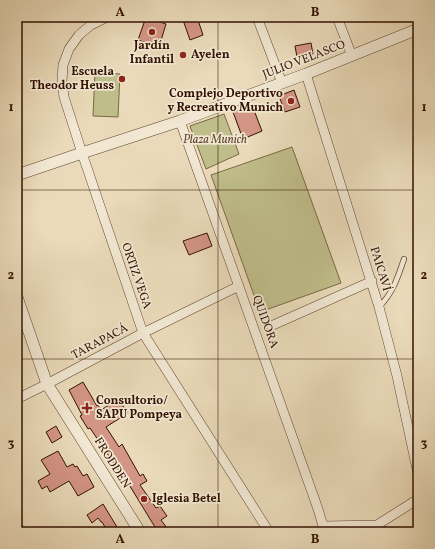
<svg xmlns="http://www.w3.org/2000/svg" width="435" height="549" viewBox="0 0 435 549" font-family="Vollkorn,serif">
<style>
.green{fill:#bfbd8a;stroke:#796846}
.building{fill:#d39585;stroke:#331202}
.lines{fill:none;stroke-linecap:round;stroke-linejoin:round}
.service-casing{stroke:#614430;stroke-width:6}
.minor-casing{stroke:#614430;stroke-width:10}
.tertiary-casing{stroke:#614430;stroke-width:12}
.service{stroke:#f1e7d2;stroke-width:4.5}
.minor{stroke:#f1e7d2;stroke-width:9}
.tertiary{stroke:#f1e7d2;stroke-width:11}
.grid{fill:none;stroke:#331202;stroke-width:1;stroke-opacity:0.55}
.poi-dot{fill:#8f2418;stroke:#f1e7d2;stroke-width:1.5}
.labels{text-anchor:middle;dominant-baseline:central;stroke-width:3.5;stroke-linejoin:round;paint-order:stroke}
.poi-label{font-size:12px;font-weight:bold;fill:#331202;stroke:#f1e7d2;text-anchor:start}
.street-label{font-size:12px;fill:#331202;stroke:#f1e7d2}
.park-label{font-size:12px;font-style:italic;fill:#5d452b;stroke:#f1e7d2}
.neatline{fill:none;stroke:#331202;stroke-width:1.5}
.grid-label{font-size:13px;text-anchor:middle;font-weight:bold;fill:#331202}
</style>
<rect width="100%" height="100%" fill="#eadab9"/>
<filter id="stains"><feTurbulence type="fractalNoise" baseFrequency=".005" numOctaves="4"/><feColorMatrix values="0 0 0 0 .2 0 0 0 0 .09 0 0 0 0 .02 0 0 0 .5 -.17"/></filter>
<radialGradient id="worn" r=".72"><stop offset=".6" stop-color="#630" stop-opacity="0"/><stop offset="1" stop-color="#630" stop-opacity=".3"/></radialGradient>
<!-- green -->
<path class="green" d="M95 72 120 74 118 117 93 116Z
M224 114 239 154 206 169 190 126Z
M292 147 341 283 260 312 211 175Z"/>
<!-- building -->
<path class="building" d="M146 17 166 24 159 47 138 40Z
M182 17H197L203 35 190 40Z
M311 43 313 54 297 57 295 46Z
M294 90 300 107 285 112 279 96Z
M252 105 262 131 243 139 233 112Z
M207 233 212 246 189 255 183 241Z
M83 382 97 406 98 405 101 410 118 399 128 413 106 427 119 447 122 444 140 476 143 474 147 481 140 485 156 508 160 506 167 516 161 520 170 532H158L128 483 124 485 117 473 119 471 90 428 88 429 80 416 82 415 69 390Z
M56 426 62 437 52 443 46 432Z
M58 451 67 467 73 464 75 467 77 466 83 476 87 474 94 487 78 496 69 481 50 492 47 486 42 489 38 481 50 474 41 460Z
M103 504 120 532H108L102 522H101L98 518 92 523 87 515Z"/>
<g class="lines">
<!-- service casing -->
<g class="service-casing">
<path id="service" d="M379 307C393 293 398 277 404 259"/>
</g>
<!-- minor casing -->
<g class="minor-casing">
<path id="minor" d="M107 17 91 25 79 35 69 49 63 65 62 81 64 97 82 153 143 333 269 532
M257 17 282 83
M337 17 352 56
M306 74 379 307 397 376 418 474
M180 121 318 509 323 526 322 532
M271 326 372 281
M17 399 47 384 143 333 239 286
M17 525 21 532
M323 526 377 525 418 499"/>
</g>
<!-- tertiary casing -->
<g class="tertiary-casing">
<path id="tertiary" d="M17 175 82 153 180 121 306 74 418 29
M17 297 47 384 140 532"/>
</g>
<!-- service -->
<use href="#service" class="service"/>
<!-- minor -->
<use href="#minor" class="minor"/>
<!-- tertiary -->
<use href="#tertiary" class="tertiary"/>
</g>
<!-- grid -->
<path class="grid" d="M218 17V532M17 190H418M17 359H418"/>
<!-- markers -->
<g class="poi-dot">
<circle cx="152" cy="32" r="4"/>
<circle cx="183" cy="55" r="4"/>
<circle cx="122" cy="79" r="4"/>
<circle cx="291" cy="101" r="4"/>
<path d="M85 402h4v4h4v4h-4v4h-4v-4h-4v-4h4z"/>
<circle cx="144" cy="499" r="4"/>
</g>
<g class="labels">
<!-- poi labels -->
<g class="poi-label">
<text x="152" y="46" text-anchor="middle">Jardín<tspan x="152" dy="14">Infantil</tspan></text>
<text x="191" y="55">Ayelen</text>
<text x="114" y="72" text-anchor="end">Escuela<tspan x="114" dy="14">Theodor Heuss</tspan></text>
<text x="283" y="94" text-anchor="end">Complejo Deportivo<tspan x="283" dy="14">y Recreativo Munich</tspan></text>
<text x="96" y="401">Consultorio/<tspan x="96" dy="14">SAPU Pompeya</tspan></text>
<text x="152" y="499">Iglesia Betel</text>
</g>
<!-- street labels -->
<g class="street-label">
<text transform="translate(304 60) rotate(-21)">JULIO VELASCO</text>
<text transform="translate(380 269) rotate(73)">PAICAVÍ</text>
<text transform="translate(136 276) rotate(71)">ORTIZ VEGA</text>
<text transform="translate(265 322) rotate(70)">QUIDORA</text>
<text transform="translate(100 342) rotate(-28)">TARAPACÁ</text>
<text transform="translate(112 463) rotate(58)">FRODDEN</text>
</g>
<!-- park labels -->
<g class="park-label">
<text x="215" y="140">Plaza Munich</text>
</g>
</g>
<!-- margin -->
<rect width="435" height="549" fill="none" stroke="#eadab9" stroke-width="44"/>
<rect x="22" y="22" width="391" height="505" class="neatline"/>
<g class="grid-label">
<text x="120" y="16">A</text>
<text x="315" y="16">B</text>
<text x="11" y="111">1</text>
<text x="424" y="111">1</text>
<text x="11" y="279">2</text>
<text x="424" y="279">2</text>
<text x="11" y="447">3</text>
<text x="424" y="447">3</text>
<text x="120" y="543">A</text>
<text x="315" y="543">B</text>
</g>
<rect width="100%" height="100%" filter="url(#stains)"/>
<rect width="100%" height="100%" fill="url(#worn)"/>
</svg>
